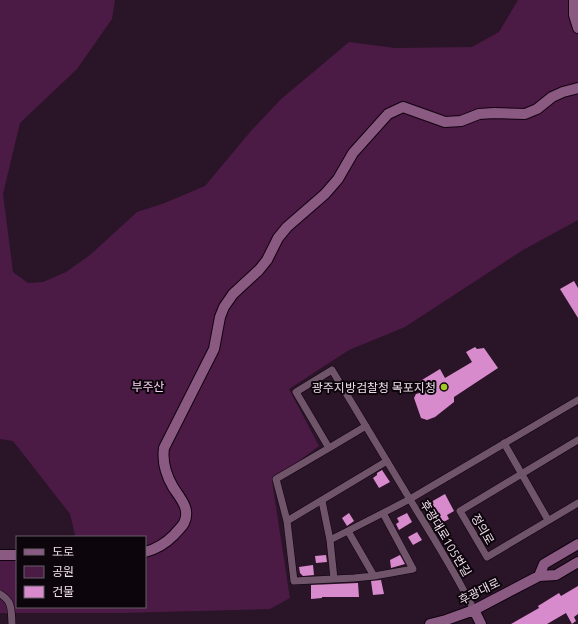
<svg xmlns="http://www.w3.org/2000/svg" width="578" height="624" viewBox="0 0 578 624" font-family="Ubuntu,'Noto Sans KR',sans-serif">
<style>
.green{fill:#4b1a45}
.building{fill:#d88bcc}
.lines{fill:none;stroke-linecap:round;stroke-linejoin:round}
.street-casing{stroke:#120210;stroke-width:8}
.secondary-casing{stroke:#120210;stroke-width:12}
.street{stroke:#6f546a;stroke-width:7}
.secondary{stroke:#8a5a83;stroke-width:10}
.poi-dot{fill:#a4c824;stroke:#0d050c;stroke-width:1.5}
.labels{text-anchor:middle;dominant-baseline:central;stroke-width:4;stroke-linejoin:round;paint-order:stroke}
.park-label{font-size:12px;fill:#f9d0f1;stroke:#0d050c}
.poi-label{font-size:12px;fill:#efdfec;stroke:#0d050c;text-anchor:end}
.street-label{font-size:12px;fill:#efdfec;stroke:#0d050c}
</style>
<rect width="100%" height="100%" fill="#2a1427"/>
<!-- green -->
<path class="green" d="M0 0H115L112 19 77 69 20 123 3 194 13 272 28 283 43 282 66 272 90 255 137 212 162 204 205 186 250 132 280 100 349 42 395 48 472 47 499 32 518 0H578V220L523 250 405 327 349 350 289 389 319 446 272 481 290 598 270 609 123 613H0V561H17V607H145V537H72L75 535 70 514 13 441 0 439Z"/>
<!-- building -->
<path class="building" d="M574 281 578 288V318L560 289Z
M475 347 477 349 484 348 498 368 454 397V402L435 417 427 420 421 418 414 398 416 394 423 392 417 383 440 369 445 378 472 362 466 352Z
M382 470 390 482 379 488 373 478 377 475V473Z
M445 494 454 511 447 515 449 519 438 525 428 508 431 502Z
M349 513 354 521 347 526 342 518Z
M407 513 412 522 399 530 396 524 399 522 397 518Z
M417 532 422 540 413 545 408 537Z
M326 555 327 562 316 563 315 556Z
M400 555 405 564 391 568 390 560Z
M313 565 314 575 303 576 300 573 299 567Z
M381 580 384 594 373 595 371 581Z
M358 583 359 597H322V598L311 599V585Z
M578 586V614L574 617 576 621 572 624 566 613 547 624H511L539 608 538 606 559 593 561 596Z"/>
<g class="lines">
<!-- street casing -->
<g class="street-casing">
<path id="street" d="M578 440 460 511 487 557 578 503
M504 443 548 520
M329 448 366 426
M322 501 330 540 334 579
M287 521 387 461
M348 531 374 576
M330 540 383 513
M0 594C13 601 11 611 12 624
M474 610C456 574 435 540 414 506 387 461 359 415 332 370L296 392 329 448 276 479 287 521 294 581 354 578 374 576 413 569 383 513 410 499 578 400"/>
</g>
<!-- secondary casing -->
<g class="secondary-casing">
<path id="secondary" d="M574 0V15L578 28
M145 552C157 549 165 544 174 535 177 531 182 527 184 523 191 509 180 498 173 487 166 475 162 462 164 448L214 349 220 317 224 307 233 294 259 270 267 260 278 238 287 227 325 194 338 179 353 153 388 114 403 107 445 122 461 121 479 114 494 113 525 114 537 109 552 97 563 92 578 88
M0 555H17
M539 576 544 564 578 544
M474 610 481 624
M430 624 446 620 474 610 539 576 556 575 578 562"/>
</g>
<!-- street -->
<use href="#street" class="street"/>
<!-- secondary -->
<use href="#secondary" class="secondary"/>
</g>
<!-- markers -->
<circle class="poi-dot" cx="444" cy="387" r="4"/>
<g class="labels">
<!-- park labels -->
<g class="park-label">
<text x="148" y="386">부주산</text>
</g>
<!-- poi labels -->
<g class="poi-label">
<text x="436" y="387">광주지방검찰청 목포지청</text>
</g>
<!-- street labels -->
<g class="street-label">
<text transform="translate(483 529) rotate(60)">정의로</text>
<text transform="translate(446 538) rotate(59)">후광대로105번길</text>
<text transform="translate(479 591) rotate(-26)">후광대로</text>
</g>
</g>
<!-- legend -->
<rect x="16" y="536" width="130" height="72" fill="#0d050c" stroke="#675c66"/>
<rect x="24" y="549" width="20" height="6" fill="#8a5a83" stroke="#675c66"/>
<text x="52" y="556" font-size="12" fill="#efdfec">도로</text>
<rect x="24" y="566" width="20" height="12" fill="#4b1a45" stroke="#675c66"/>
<text x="52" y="576" font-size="12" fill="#efdfec">공원</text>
<rect x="24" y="586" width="20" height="12" fill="#d88bcc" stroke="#675c66"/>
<text x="52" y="596" font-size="12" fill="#efdfec">건물</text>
</svg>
